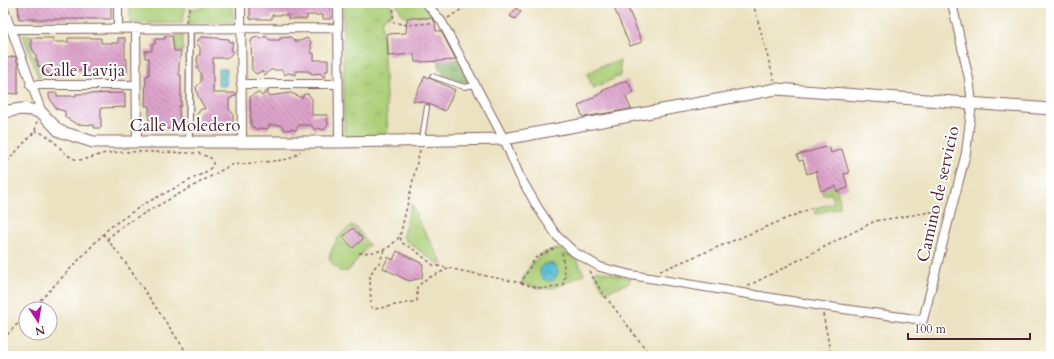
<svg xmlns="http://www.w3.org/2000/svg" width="1054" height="359" viewBox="0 0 1054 359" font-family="Cardo,serif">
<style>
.grass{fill:url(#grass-tufts);stroke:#7a7651}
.forest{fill:url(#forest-crowns);stroke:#69684a}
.garden{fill:#abce77;stroke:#7a7651}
.water{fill:url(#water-waves);stroke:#506e80}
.building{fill:url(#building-back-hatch)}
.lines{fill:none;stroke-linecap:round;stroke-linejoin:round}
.service-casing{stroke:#826360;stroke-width:6}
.pedestrian-casing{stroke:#826360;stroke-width:8}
.minor-casing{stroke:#826360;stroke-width:10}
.secondary-casing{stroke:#826360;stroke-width:13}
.path{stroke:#826360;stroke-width:1.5;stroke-dasharray:3 3;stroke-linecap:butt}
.service{stroke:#fff;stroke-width:4}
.pedestrian{stroke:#fff;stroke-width:5.5}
.minor{stroke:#fff;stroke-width:8}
.secondary{stroke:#fff;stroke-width:11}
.labels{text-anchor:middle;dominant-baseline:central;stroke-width:4;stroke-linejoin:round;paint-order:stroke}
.street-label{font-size:17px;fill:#4a1f2b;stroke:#fff}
</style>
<defs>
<pattern id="grass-tufts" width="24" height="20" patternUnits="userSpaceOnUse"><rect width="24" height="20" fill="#abce77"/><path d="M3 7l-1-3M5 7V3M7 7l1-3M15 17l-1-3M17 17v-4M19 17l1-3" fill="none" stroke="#95b067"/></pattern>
<pattern id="forest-crowns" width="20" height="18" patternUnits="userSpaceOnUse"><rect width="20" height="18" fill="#88b168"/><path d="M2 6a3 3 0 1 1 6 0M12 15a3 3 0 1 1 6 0" fill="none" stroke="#718f56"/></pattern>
<pattern id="water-waves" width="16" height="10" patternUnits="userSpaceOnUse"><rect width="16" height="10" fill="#56bed4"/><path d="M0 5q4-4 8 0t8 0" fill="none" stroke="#499aac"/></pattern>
<pattern id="building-back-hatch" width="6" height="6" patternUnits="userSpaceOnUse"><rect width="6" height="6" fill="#dda3cb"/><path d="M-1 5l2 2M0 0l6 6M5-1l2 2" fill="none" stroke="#b584a5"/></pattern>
</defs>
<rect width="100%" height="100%" fill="#fff"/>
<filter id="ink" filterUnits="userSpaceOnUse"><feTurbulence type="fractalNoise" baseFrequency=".025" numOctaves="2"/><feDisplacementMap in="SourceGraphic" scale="8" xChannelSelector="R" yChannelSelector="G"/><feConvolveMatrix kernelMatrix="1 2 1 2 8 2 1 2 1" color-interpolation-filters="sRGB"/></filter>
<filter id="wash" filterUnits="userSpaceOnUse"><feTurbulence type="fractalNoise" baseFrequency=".012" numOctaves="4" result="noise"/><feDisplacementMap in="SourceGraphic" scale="16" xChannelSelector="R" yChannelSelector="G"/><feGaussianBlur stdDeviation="0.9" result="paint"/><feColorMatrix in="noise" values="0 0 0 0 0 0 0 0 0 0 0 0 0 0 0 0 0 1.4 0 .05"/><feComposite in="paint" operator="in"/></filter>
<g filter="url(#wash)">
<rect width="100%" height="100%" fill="#ebe2c1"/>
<!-- grass -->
<path class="grass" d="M343 3H392V14L385 17 382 22 388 135 347 138 344 133Z
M396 3H423L431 14 429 16H403Z
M620 61V76L593 88 587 74 601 66Z
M412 203 418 220 443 264 435 262 405 240 403 235Z
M351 226 357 228 369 245 348 271H339L329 260C332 245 339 234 351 226Z
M561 249 578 261 584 274C556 287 553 294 521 283 531 263 536 251 561 249Z
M596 270 631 278 629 283 605 292 594 273Z"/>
<!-- forest -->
<path class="forest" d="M458 59 468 79V82H459L442 76 443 71 439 69V61Z"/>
<!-- garden -->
<path class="garden" d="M130 3H180L186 6 182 23H130Z
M210 3H233V22L188 23 191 9 204 7Z
M23 35H30L32 56H35V62H37V67L39 68 41 77H38Z
M176 35H183V51H176Z
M832 185 833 187 836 186 841 207 816 214 815 208 834 203 831 193 823 195 821 188Z"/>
<!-- water -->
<path class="water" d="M218 69H227L226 86H218Z
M540 272a9 9 0 1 1 18 0a9 9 0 1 1-18 0Z"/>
<g id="blocks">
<!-- building -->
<path class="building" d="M18 3H111V19H19Z
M250 3H330L331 19H323V15H307V19H288V15H272V19H250Z
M612 3H626L642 42 630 46Z
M516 8 521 12 515 19 510 16Z
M407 18H431L435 22 436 31H441L456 60 423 62H415L414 54 388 56 387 34 406 33Z
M165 36H172L174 51H181L179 66V75H181V106H179V115L181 129H146V123H149V106H145L146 76 149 75V58H145V51H152V44H155V39H165Z
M265 36 270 40H280V38L291 37 295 41H300L307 38 311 42V53H314V60H328V71H325V78L320 73 313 74 308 71H296V75L288 73 285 75 282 70H271L265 75 262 71 256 74 252 70 251 40 256 37 262 39Z
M201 37 229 39V42H233L231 50 234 52 227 58H213V93H236V95L229 99V109L233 114V123L229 128H200L197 124 198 117 196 116 201 109H205L198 96 196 87 201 82V73L196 67 198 66 197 58 200 54V47L196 43Z
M31 38H53V42H68V38H101V43H118V38H125V59H127V74H120V70L103 71V74H90L91 71H74V74H48V71H41V66H38V61H36V55L32 48Z
M15 56 18 65V94L3 93 5 59Z
M425 76 455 90 445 111 424 102 413 101Z
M627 80 634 92 626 97 631 109 583 117 578 106 603 92 602 91Z
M268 90V96L291 93 302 98 304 94H308L312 99V115H327L328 125 324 130 317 128 315 130 311 125H299L295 131 293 129 285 130 281 125H269L268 129 259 128 258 130 251 126 250 97 256 93H259L262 96Z
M49 93H57V96H76V94L125 93V107L101 108V128H94V125L76 124 65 117V111L56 109 49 97Z
M829 146 831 153 842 149 849 173 844 174 848 188 837 192 836 186 821 191 816 171 807 174 803 160 799 161 797 155Z
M353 228 363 239 353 248 343 237Z
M397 251 423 264 422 278 409 281 383 268 388 257 393 260Z"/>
</g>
</g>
<g filter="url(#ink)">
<use href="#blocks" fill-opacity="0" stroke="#826360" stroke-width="1"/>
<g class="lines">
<!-- service casing -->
<g class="service-casing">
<path id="service" d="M432 76 464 87 475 85
M422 139 427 107"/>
</g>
<!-- pedestrian casing -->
<g class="pedestrian-casing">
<path id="pedestrian" d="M189 141 190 28"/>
</g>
<!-- minor casing -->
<g class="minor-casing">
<path id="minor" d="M118 3V28
M241 3 242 141
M338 3 339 142
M426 3 442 22 504 139 519 175 538 208 557 236 574 252 600 267 631 275 822 306 923 320 966 153 972 103 969 79 952 3
M3 7 42 113
M136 28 137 142
M11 29 338 28
M241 84H338
M30 85H136"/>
</g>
<!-- secondary casing -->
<g class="secondary-casing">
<path id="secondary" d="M3 112 21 109 32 110 42 113 59 131 93 142H339L504 139 776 89 1051 109"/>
</g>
<!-- path -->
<path class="path" d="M185 3 198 5 204 3
M394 3 393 22 407 25 432 23
M508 3V4
M753 3 774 80
M448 18 471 3
M186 22 190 5
M420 150 400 236 402 243 416 251 433 265 521 283 535 258 557 247
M3 166 35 131 37 121
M103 234 125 262 189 356
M107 239 125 224 231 165 284 160 294 157 300 151
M384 250 380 262 374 268 370 276 371 307 375 309 417 301V287L426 279 448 269
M359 253C379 252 387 252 400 236
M589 271 602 292 651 356
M660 271 812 208
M521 283C537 288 548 291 563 284L565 276 562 252
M748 286 875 221 944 210
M32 309 109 228 144 204 204 173 212 167 213 163 211 158 198 153C168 153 137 150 108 153 96 154 87 162 75 159 61 155 55 135 35 131
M823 314 831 356
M3 339 26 315
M3 347 12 356"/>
<!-- service -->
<use href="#service" class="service"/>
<!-- pedestrian -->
<use href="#pedestrian" class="pedestrian"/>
<!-- minor -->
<use href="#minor" class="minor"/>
<!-- secondary -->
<use href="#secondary" class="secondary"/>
</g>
</g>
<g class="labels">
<!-- street labels -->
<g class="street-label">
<text x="83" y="70">Calle Lavija</text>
<text x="185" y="125">Calle Moledero</text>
<text transform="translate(938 194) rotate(-77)">Camino de servicio</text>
</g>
</g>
<!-- margin -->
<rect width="1054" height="359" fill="none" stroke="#fff" stroke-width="16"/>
<!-- north arrow -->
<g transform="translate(38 321) rotate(168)"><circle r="19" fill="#ffffff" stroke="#b7a5aa"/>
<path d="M0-3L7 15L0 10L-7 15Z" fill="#b5179e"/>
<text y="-6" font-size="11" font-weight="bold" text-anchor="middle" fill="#4a1f2b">N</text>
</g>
<!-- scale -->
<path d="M908 333v6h122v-6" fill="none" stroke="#4a1f2b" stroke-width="2"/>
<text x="914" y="333" font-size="12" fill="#4a1f2b" stroke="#ffffff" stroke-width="3" paint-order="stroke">100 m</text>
</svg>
